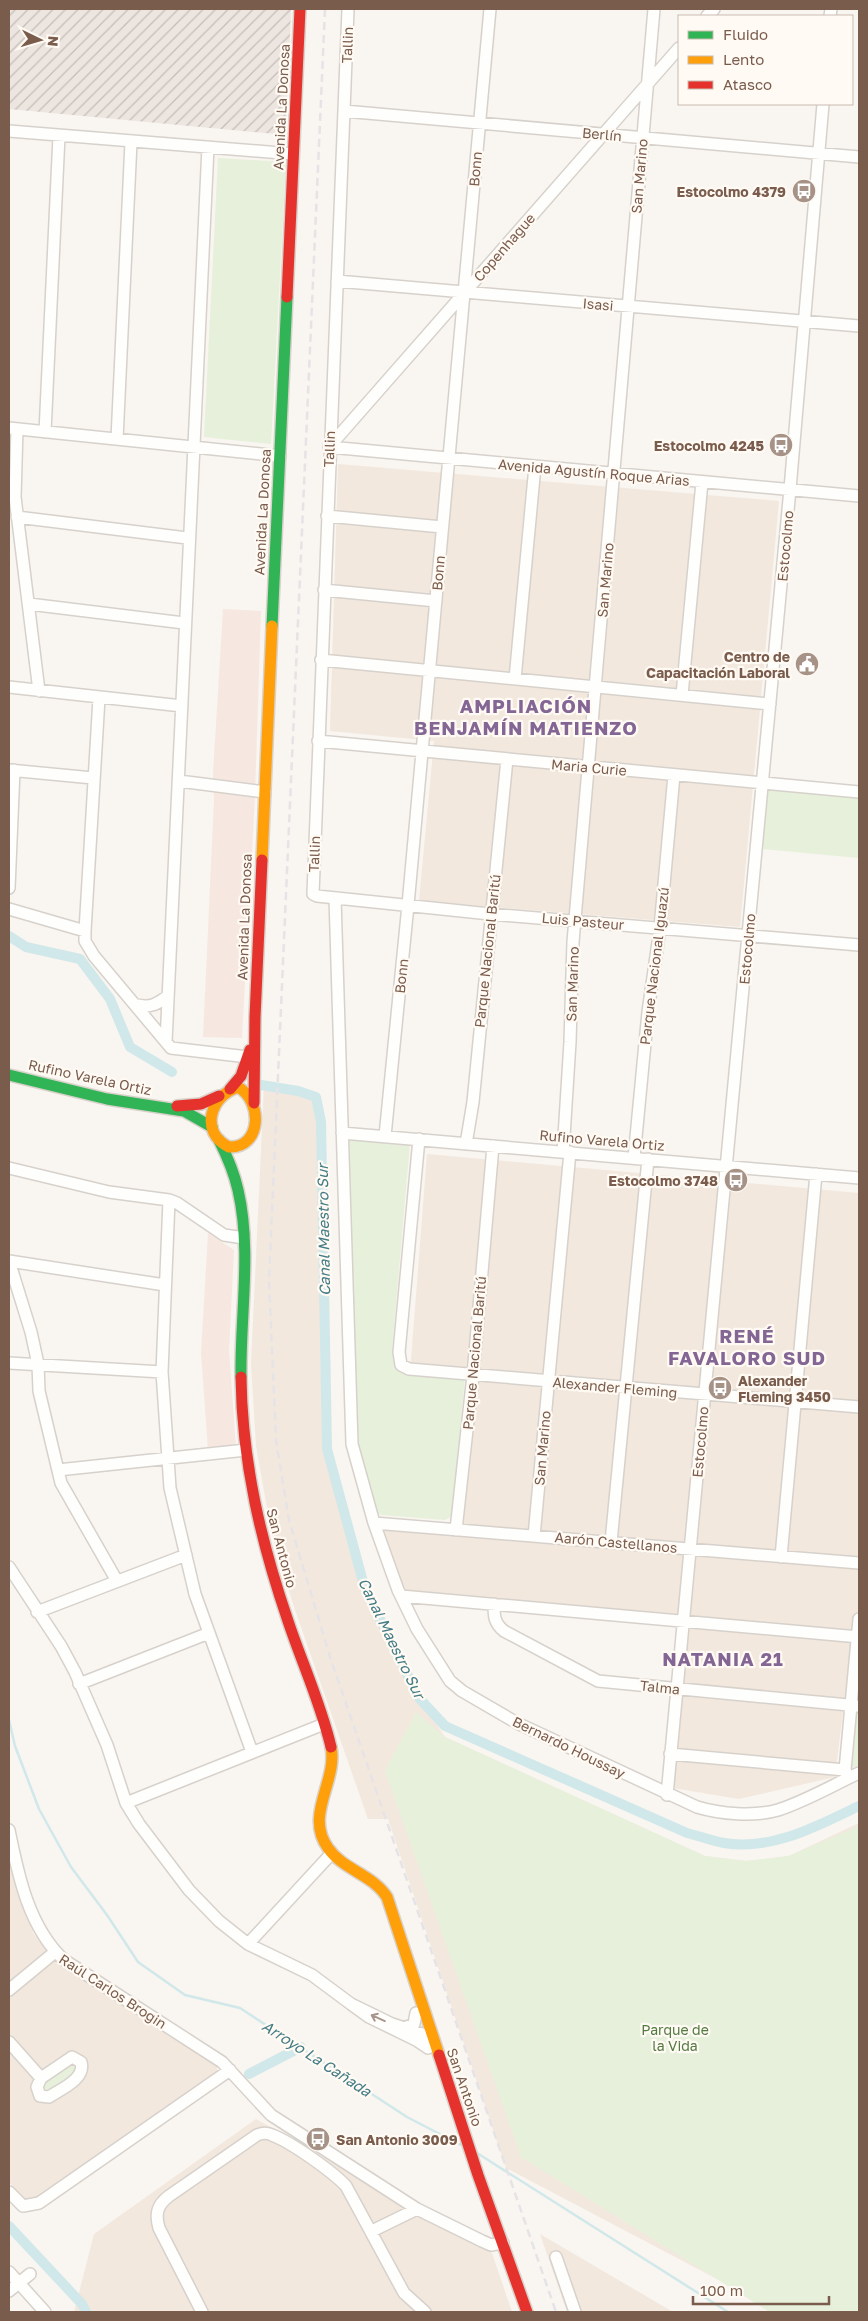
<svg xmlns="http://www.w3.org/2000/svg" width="868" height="2321" viewBox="0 0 868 2321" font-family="'Golos Text',sans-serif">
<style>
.residential{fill:#f2e8de}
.commercial{fill:#f6e8e1}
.industrial{fill:url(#industrial-furrows)}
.park{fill:#e7f0db}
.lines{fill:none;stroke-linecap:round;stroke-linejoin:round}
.stream{stroke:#d0e8ea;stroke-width:2.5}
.canal{stroke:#d0e8ea;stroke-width:10}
.street-casing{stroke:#d7d1cb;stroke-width:14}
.fast-casing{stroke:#d9d2cb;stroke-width:14}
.slow-casing{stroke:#d9d2cb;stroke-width:14}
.jam-casing{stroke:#d9d2cb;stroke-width:14}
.street{stroke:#fefefd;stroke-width:11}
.fast{stroke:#30b455;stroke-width:11}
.slow{stroke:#ff9f0a;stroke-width:11}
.jam{stroke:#e5322d;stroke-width:11}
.rail{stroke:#e6e3e7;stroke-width:2.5;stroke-dasharray:8 5;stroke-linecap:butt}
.oneway{stroke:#a8958b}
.labels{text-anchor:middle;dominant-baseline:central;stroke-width:4.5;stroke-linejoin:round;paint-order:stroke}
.street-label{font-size:14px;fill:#7a5c4d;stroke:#fffaf3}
.poi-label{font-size:14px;font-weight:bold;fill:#7a5c4d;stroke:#fffaf3;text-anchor:end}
.park-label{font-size:14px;fill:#537a41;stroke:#fffaf3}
.water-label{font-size:15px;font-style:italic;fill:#437c86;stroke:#fffaf3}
.district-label{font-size:19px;font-weight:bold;letter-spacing:1px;fill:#846695;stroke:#fffaf3}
</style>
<defs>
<pattern id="industrial-furrows" width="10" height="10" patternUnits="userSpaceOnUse" patternTransform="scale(1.25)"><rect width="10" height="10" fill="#ede5e0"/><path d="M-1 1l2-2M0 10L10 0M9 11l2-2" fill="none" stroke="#c5bdb8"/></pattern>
</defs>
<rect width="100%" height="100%" fill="#f9f5f0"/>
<!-- residential -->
<path class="residential" d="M338 464 779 501 740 927 419 901 434 741 330 731Z
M264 1085 316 1097 321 1122 327 1449 365 1589 419 1698 445 1737 705 1856 746 1861 789 1856 859 1823V2312H770L717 2279 506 2168 388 1819H368L294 1607 272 1536 256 1446 251 1364Z
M427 1154 859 1193V1704L844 1703 835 1777 739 1799 667 1787 681 1616 405 1590 377 1521 451 1527 466 1377 410 1372Z
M9 1848 33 1933 55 1961 217 2066V2072L36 2199 25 2200 9 2182Z
M256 2119 492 2253 512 2312H74L94 2234Z
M540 2234 673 2312H567Z"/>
<!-- commercial -->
<path class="commercial" d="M223 609 261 611 255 796 242 1038 203 1037 214 800 213 774Z
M208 1233 234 1250 229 1350 236 1447 208 1451 201 1353Z"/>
<!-- industrial -->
<path class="industrial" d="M9 9H291L286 135 9 109Z"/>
<!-- park -->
<path class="park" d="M218 158 286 162 271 444 204 437Z
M774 787 859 796V858L761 849 766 795 769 790Z
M351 1138 410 1143 392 1350 397 1362 465 1377 452 1516 445 1520 381 1515 373 1510 357 1444 347 1144Z
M416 1712 445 1737 705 1856 746 1861 789 1856 859 1826V2312H770L521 2157 385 1771Z
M854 1712 859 1713V1766L850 1768Z
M68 2063H75L79 2071 53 2091 43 2090 44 2082Z"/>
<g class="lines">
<!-- stream -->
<path class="stream" d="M9 1720 15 1746 39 1809 71 1867 107 1915 138 1962 185 1995 240 2008 407 2117 461 2145
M477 2153 728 2312"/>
<!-- canal -->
<path class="canal" d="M9 936 26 947 80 959 110 999 130 1047 172 1072
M261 1085 298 1091 316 1097 321 1122 327 1449 365 1589 419 1698 445 1726 687 1833C699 1836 712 1841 724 1843 772 1851 817 1826 859 1806
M249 2074 301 2047
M9 2226 82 2304 86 2312"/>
<!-- street casing -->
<g class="street-casing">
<path id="street" d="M348 9 313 894 317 896 490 914 859 945
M707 16 714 9
M830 16 831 9
M344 111 859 157
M9 131 293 154
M337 281 859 326
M9 428 280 456
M17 429 15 497 39 691
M45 432 59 136
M117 439 131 142
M329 447 859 496
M329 447 679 48
M327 516 442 527
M17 517 187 538
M324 590 436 601
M29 604 184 623
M321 660 770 704
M515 679 535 466
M9 687 182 706
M682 695 702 482
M318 741 859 792
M9 770 93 778
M179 781 265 792
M9 888 14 770
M335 898 352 1444 374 1523 398 1590 417 1629 450 1681 462 1691 517 1723 697 1807C720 1814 754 1817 778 1810 806 1801 833 1785 859 1773
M9 909 85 931V941L94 956 171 1048 248 1057
M85 931 99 698
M137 1005C151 1008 157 1004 168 996
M166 1042C179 744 192 446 208 147
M342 1133 859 1178
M385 1136 408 905 490 9
M419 1139 399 1352 401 1365 409 1369 859 1407
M466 1144 473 1102 507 759
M563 1152 570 1042 573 942 654 9
M634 1158 648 1012 660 928 674 775
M9 1168 109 1192 169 1200 177 1203 224 1235 244 1238
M169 1200 162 1372 170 1488 195 1594 252 1752
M9 1261 31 1332 38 1364 39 1391 61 1483 117 1581
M9 1261 165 1285
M9 1363 162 1372
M58 1470 246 1450
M374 1523 859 1563
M456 1530 473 1375 493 1146
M534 1536 570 1152
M611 1542 648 1159
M781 1557 816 1174
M9 1567 61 1646 75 1672 107 1745 126 1803 139 1824 189 1890 219 1921 248 1944 312 1975 351 2004
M401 1596 859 1637
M494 1604C494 1616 494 1623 504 1631L598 1681 859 1706
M37 1612 186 1555
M79 1684 209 1633
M670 1754 845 1770
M848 1776 845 1770 859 1619
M667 1795 790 489 823 104
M126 1803 324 1724
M9 1830C18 1875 29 1928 64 1960L222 2062 271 2115 417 2209 482 2241 491 2245 503 2243
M248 1944 331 1854
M9 1990 55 1952
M404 2028 414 2024 416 2013
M9 2042 41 2078
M428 2048 416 2040 369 2017 351 2004 392 2024 422 2034 434 2043
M72 2057 81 2062C86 2079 61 2089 49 2097L40 2096 37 2087 41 2078Z
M9 2192 23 2206 39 2203 230 2070
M372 2231 417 2209
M556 2257 575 2312
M9 2272 45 2312
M9 2291 30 2274
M202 2312 159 2228C155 2214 157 2205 169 2196L257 2135C262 2133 267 2132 272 2135 291 2142 333 2172 346 2186L404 2293 425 2312"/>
</g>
<!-- fast casing -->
<g class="fast-casing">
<path id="fast" d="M272 626 287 297
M9 1075 107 1099 184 1111 212 1127
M219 1140C227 1156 234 1172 238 1190 252 1250 240 1316 241 1377"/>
</g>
<!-- slow casing -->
<g class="slow-casing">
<path id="slow" d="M262 860 272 626
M238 1087C263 1101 262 1148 229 1147 199 1132 210 1096 238 1087Z
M331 1747C338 1781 304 1815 328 1848 343 1870 372 1874 387 1897L439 2055"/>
</g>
<!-- jam casing -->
<g class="jam-casing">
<path id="jam" d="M287 297 300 9
M230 1089 241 1076 250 1050
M254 1103 255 1017 262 860
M177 1106 201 1104 219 1096
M241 1377C242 1462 261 1542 288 1621 302 1663 321 1704 331 1747
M439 2055 478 2175 527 2312"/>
</g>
<!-- street -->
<use href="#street" class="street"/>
<!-- fast -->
<use href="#fast" class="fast"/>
<!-- slow -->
<use href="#slow" class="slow"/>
<!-- jam -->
<use href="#jam" class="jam"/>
<!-- rail -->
<path class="rail" d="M325 9 269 1280 276 1441 289 1520 331 1660 556 2312"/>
</g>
<!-- one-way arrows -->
<defs><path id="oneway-shaft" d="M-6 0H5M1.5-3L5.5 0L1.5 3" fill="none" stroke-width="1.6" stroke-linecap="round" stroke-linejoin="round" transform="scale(1.25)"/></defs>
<use class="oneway" href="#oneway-shaft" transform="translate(378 2018) rotate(-156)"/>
<!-- icons -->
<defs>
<g id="bus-disc" transform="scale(1.25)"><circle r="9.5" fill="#a69286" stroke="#fffaf3"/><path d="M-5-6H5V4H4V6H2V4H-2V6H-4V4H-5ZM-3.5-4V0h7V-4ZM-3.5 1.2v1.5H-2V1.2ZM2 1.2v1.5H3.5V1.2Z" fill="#fff"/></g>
<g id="civic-disc" transform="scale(1.25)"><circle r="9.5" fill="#a69286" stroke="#fffaf3"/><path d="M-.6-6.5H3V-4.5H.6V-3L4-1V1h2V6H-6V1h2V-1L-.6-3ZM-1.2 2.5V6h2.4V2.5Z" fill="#fff"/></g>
</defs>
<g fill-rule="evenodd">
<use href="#bus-disc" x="804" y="191"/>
<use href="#bus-disc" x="781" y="445"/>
<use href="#civic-disc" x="807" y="664"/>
<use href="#bus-disc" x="736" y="1180"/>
<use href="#bus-disc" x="720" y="1388"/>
<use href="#bus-disc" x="318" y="2139"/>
</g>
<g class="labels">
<!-- street labels -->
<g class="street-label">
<text transform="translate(347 45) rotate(-88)">Tallin</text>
<text transform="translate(281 107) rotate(-87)">Avenida La Donosa</text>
<text transform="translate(602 134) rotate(5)">Berlín</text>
<text transform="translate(475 169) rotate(-85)">Bonn</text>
<text transform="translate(639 176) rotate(-85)">San Marino</text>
<text transform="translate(504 247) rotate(-49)">Copenhague</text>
<text transform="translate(598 304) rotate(5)">Isasi</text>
<text transform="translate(329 449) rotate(-88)">Tallin</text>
<text transform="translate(594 472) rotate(5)">Avenida Agustín Roque Arias</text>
<text transform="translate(262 512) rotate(-87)">Avenida La Donosa</text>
<text transform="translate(785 546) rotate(-85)">Estocolmo</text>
<text transform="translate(438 573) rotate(-85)">Bonn</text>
<text transform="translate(605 580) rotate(-85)">San Marino</text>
<text transform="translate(589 767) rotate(5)">Maria Curie</text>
<text transform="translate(314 854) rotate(-88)">Tallin</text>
<text transform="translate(244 917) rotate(-88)">Avenida La Donosa</text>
<text transform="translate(583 921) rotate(5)">Luis Pasteur</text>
<text transform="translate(747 949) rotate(-85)">Estocolmo</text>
<text transform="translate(487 951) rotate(-84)">Parque Nacional Baritú</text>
<text transform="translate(654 966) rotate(-83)">Parque Nacional Iguazú</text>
<text transform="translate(401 976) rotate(-84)">Bonn</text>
<text transform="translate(572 984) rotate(-88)">San Marino</text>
<text transform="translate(90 1077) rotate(12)">Rufino Varela Ortiz</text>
<text transform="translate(602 1140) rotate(5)">Rufino Varela Ortiz</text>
<text transform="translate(474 1353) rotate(-85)">Parque Nacional Baritú</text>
<text transform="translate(615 1387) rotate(5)">Alexander Fleming</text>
<text transform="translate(700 1442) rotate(-85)">Estocolmo</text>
<text transform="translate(542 1448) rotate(-85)">San Marino</text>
<text transform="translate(616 1542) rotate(5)">Aarón Castellanos</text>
<text transform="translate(282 1548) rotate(75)">San Antonio</text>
<text transform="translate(660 1687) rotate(6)">Talma</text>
<text transform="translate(569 1747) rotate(26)">Bernardo Houssay</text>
<text transform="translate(113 1991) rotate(33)">Raúl Carlos Brogin</text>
<text transform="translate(465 2087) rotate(71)">San Antonio</text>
</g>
<!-- poi labels -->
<g class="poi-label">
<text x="786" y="191">Estocolmo 4379</text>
<text x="764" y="445">Estocolmo 4245</text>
<text x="790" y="656">Centro de<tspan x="790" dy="16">Capacitación Laboral</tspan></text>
<text x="718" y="1180">Estocolmo 3748</text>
<text x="738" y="1380" text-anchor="start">Alexander<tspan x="738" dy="16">Fleming 3450</tspan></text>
<text x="336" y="2139" text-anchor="start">San Antonio 3009</text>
</g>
<!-- park labels -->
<g class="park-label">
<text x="675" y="2029">Parque de<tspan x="675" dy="16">la Vida</tspan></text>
</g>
<!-- water labels -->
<g class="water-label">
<text transform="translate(323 1230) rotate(-91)">Canal Maestro Sur</text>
<text transform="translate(392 1638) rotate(64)">Canal Maestro Sur</text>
<text transform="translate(317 2058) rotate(33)">Arroyo La Cañada</text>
</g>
<!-- district labels -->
<g class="district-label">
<text x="526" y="705">AMPLIACIÓN<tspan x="526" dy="22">BENJAMÍN MATIENZO</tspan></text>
<text x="747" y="1335">RENÉ<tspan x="747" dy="22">FAVALORO SUD</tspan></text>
<text x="723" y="1658">NATANIA 21</text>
</g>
</g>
<!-- border -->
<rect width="868" height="2321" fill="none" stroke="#7a5c4d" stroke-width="20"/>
<!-- legend -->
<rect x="678" y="15" width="175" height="90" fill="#fffaf3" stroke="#cabbb1"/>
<rect x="688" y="31" width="25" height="8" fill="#30b455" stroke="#cabbb1"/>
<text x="723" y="40" font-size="15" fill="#7a5c4d">Fluido</text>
<rect x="688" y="56" width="25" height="8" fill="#ff9f0a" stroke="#cabbb1"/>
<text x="723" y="65" font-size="15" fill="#7a5c4d">Lento</text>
<rect x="688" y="81" width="25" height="8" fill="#e5322d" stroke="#cabbb1"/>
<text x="723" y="90" font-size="15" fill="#7a5c4d">Atasco</text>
<!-- north arrow -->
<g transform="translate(40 40) rotate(95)" stroke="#fffaf3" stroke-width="4" paint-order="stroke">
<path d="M0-4L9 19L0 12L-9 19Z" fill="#7a5c4d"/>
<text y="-8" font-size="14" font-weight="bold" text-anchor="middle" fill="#7a5c4d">N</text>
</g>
<!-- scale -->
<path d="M693 2296v8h136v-8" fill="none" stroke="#7a5c4d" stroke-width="2.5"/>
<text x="700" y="2296" font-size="15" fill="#7a5c4d" stroke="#fffaf3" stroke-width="4" paint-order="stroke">100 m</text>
</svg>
